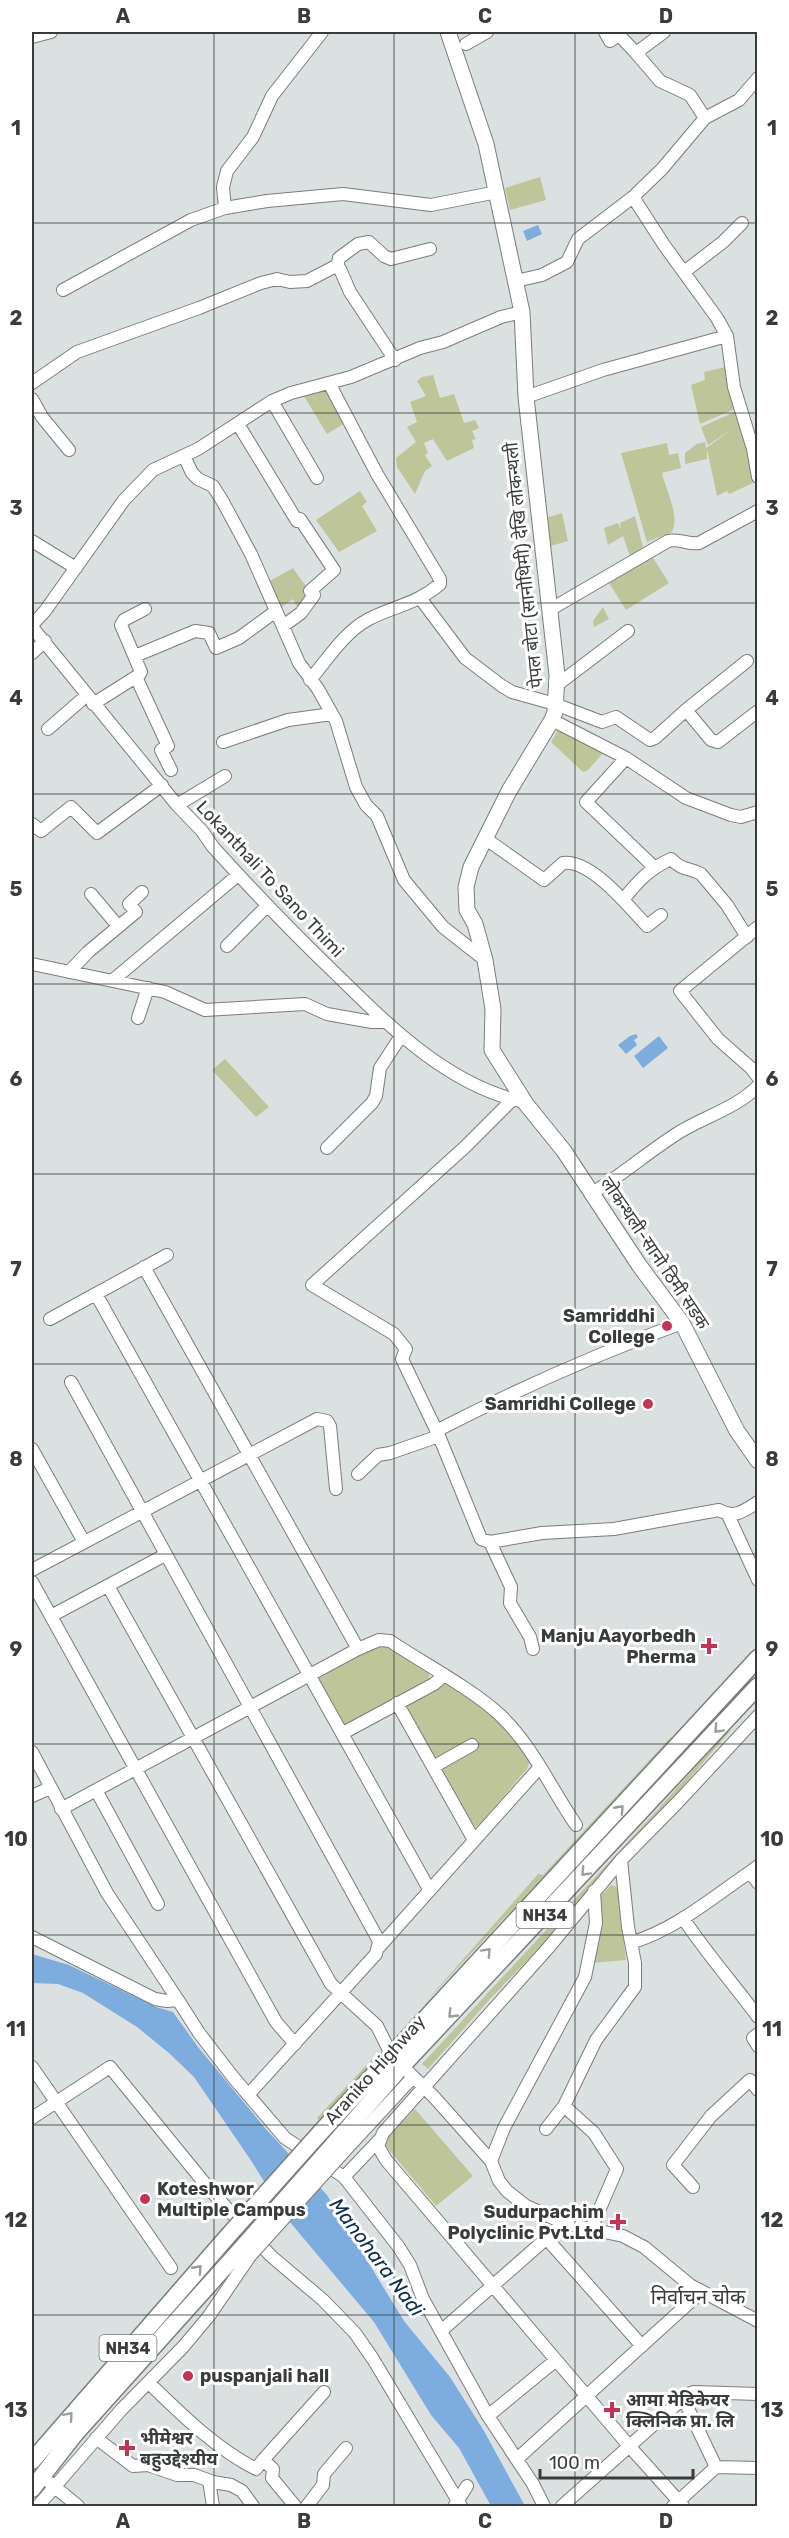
<svg xmlns="http://www.w3.org/2000/svg" width="789" height="2538" viewBox="0 0 789 2538" font-family="Rubik,'Noto Sans Devanagari',sans-serif">
<style>
.green{fill:#bec599}
.water{fill:#7cadde}
.lines{fill:none;stroke-linecap:round;stroke-linejoin:round}
.minor-casing{stroke:#797e7d;stroke-width:14}
.major-casing{stroke:#797e7d;stroke-width:17}
.highway-casing{stroke:#797e7d;stroke-width:19}
.minor{stroke:#fff;stroke-width:12}
.major{stroke:#fff;stroke-width:15}
.highway{stroke:#fff;stroke-width:16}
.minor-bridge-casing{stroke:#797e7d;stroke-width:14;stroke-linecap:butt}
.highway-bridge-casing{stroke:#797e7d;stroke-width:19;stroke-linecap:butt}
.minor-bridge{stroke:#fff;stroke-width:12}
.highway-bridge{stroke:#fff;stroke-width:16}
.oneway{stroke:#9c9e9e}
.grid{fill:none;stroke:#3a3c3c;stroke-width:1.5;stroke-opacity:0.55}
.poi-dot{fill:#c53553;stroke:#fff;stroke-width:2}
.labels{text-anchor:middle;dominant-baseline:central;stroke-width:6;stroke-linejoin:round;paint-order:stroke}
.shield{fill:#fff;stroke:#757676;stroke-width:1.5}
.shield-label{font-size:16px;font-weight:bold;fill:#3a3c3c}
.street-label{font-size:18px;fill:#3a3c3c;stroke:#fff}
.poi-label{font-size:18px;font-weight:bold;fill:#3a3c3c;stroke:#fff;text-anchor:end}
.water-label{font-size:20px;font-style:italic;fill:#092e4f;stroke:#fff}
.neighbourhood-label{font-size:20px;fill:#3a3c3c;stroke:#fff}
.neatline{fill:none;stroke:#3a3c3c;stroke-width:2}
.grid-label{font-size:20px;text-anchor:middle;font-weight:bold;fill:#3a3c3c}
</style>
<rect width="100%" height="100%" fill="#dbe1e0"/>
<!-- green -->
<path class="green" d="M540 177 546 200 510 210 505 188Z
M730 366 737 408 700 424 691 385 705 380 704 372Z
M433 375 440 398 454 394 464 423 475 420 479 428 472 431 476 439 472 440 474 448 447 461 433 439 424 443 428 453 425 455 432 466 425 471 415 494 397 467 396 458 416 442 407 427 417 422 410 402 426 396 417 381 422 377Z
M327 388 345 423 327 434 302 393Z
M737 411 740 423 739 424 748 448 753 483 729 494 727 491 717 496 707 449V459L685 464V453L697 444 705 442 706 448 734 428 708 445 701 427Z
M667 443 669 455 678 453 681 468 662 473C666 491 680 515 672 532L647 542 621 453Z
M360 491 367 502 362 506 377 531 339 552 316 520Z
M562 513 568 541 547 547 543 519Z
M635 516 643 547 630 556 623 536 608 545 604 528 618 523 621 530 620 523Z
M650 553 669 583 626 610 606 578Z
M293 568 312 595 300 612 293 599 278 609 266 583Z
M603 607 609 619 594 627 593 621Z
M560 727 604 752 588 770 583 772 551 742Z
M225 1059 269 1107 256 1117 212 1070Z
M379 1644 388 1645 429 1673 430 1681 345 1726 318 1679Z
M757 1668V1673L407 2052Z
M444 1683C470 1691 521 1737 529 1763L527 1769 480 1824 475 1827 441 1771 443 1767 434 1758 406 1707 407 1704Z
M728 1730H731L668 1804 616 1856 547 1940 490 1999 428 2069 422 2064 660 1807Z
M670 1738 672 1739 423 2005 538 1874 543 1875Z
M611 1885 617 1887 626 1960 592 1963 600 1897Z
M375 2056 377 2058 319 2120 317 2118Z
M415 2109 473 2176 436 2206 385 2145 387 2137Z"/>
<!-- water -->
<path class="water" d="M538 225 542 234 527 241 523 231Z
M636 1034 638 1037 634 1040 637 1045 626 1054 618 1045 630 1036Z
M659 1036 668 1048 643 1068 634 1056Z
M32 1954 69 1965 156 2007 173 2012 198 2047 265 2128 327 2195 404 2321 450 2377 484 2431 525 2506H491L459 2448 431 2415 374 2322 289 2221 250 2159 194 2077 169 2053 137 2027 83 1993 58 1984 32 1983Z"/>
<g class="lines">
<!-- minor casing -->
<g class="minor-casing">
<path id="minor" d="M605 32 610 41 619 35 636 53
M664 32 636 53 660 81 690 95 705 118
M32 37 51 32
M466 44 487 32
M633 197 664 245 717 318 727 336 734 387 753 449 758 477
M225 208 223 187 227 171 253 137 272 96 322 32
M337 267 339 258 358 244 369 242 384 256 391 259 430 249
M684 272 723 242 742 223
M516 281 542 275 567 262 578 239 633 197 662 169 705 118 739 100 758 78
M63 290 191 220 225 208 267 201 343 194 431 205 497 192
M32 383 77 352 199 308 261 283 277 279 290 282 307 281 334 267 340 269 350 292 395 360
M526 397 603 370 727 336
M32 399 42 417 69 450
M272 401 317 478
M238 424 297 521 300 519 334 570 310 591 314 595 301 613 283 626
M184 456 192 473 198 479 213 486 223 502 251 554 299 663 318 689 336 721 356 787 366 805 377 816 404 880 443 927 485 960
M32 541 76 568
M420 598 465 658 502 686 512 692 555 704 602 722 616 717 650 740 655 738 686 710 711 740 718 742 758 711
M551 609 668 541C680 538 688 545 699 543L758 511
M32 625 45 611 124 500 153 470 198 449 272 401 291 393 351 377 420 348 443 342 501 317 522 312
M32 627 177 805 202 831 213 847C253 891 294 934 337 975 389 1026 447 1084 520 1101
M32 653 45 641
M135 656 195 631 209 633 216 648 239 638 276 611
M136 677 168 746 161 750 171 770
M310 680C327 660 344 632 369 619 394 606 417 604 440 584V579L377 474 329 383
M557 685 628 631
M93 704 139 675 141 672 121 625 124 620 145 609
M686 710 747 661
M552 720 626 758 686 798 731 815 741 817 758 812
M48 729 86 696
M223 742 288 720 332 714
M626 758 586 802 654 867
M177 805 225 776
M32 824 41 831 71 807 97 833 162 785
M486 839 544 880 563 863C591 859 629 907 647 926L661 915
M91 894 118 926
M623 900C638 881 649 869 671 859 684 872 689 867 701 874L727 905 747 937
M758 927 680 991 718 1039 751 1068 758 1077
M227 946 267 906
M32 964 165 992 205 1010 305 1004 327 1014 372 1022H384
M69 972 88 952 136 912 129 904 142 892
M113 980 238 875
M138 1018 148 988
M513 1099 465 1147 312 1285 394 1334 406 1349 402 1359 439 1436 481 1539 490 1542 542 1533 614 1529 719 1510C734 1519 744 1511 758 1502
M327 1148 372 1103 376 1096 380 1068 401 1036
M591 1194C622 1175 648 1152 678 1133 703 1117 737 1108 758 1086
M96 1294 429 1889
M50 1319 167 1255
M71 1382 379 1941 376 1954 248 2095
M436 1431C516 1390 596 1354 682 1323
M32 1449 84 1542
M358 1474 378 1455 390 1453 439 1436
M728 1515 758 1580
M490 1542 511 1587 510 1603 530 1637 533 1649
M32 1570 317 1419 327 1421 330 1426 336 1489
M32 1582 276 2022 295 2044
M108 1586 331 1984 377 2026 392 2056 434 2097 491 2161 499 2181 507 2191 526 2206 564 2223 623 2236 644 2247 690 2285 758 2321
M51 1616 165 1555
M358 1649 379 1640 390 1641C423 1663 472 1689 500 1715 533 1746 551 1789 576 1825
M397 1703 474 1840
M343 1733 434 1684 443 1676
M32 1752 107 1893 178 2000
M433 1767 472 1745
M96 1790 158 1904
M32 1796 50 1788
M61 1809 358 1649 144 1267
M758 1866 750 1872 758 1883
M683 1918C706 1953 733 1983 758 2017
M32 1937 155 1999 167 2001 178 2000 199 2033 233 2077 285 2138 344 2177 398 2246 410 2265 423 2299 488 2416 533 2484 544 2506
M633 1942C676 1929 713 1897 750 1872
M379 1947 540 1767
M758 2034 753 2038 758 2046
M32 2067 171 2268
M32 2118 110 2067 211 2191 271 2256 323 2300 355 2333 373 2359 461 2506
M546 2129 564 2106
M341 2155 413 2077
M491 2161 504 2128 585 1977 596 1923 594 1891
M344 2177 379 2140
M693 2187 673 2165 711 2116 750 2080 758 2090
M591 2229 617 2169 594 2133 564 2106 596 2040 635 1987V1963L628 1927 621 1860
M547 2239 642 2346
M441 2331 564 2223
M149 2383C181 2414 216 2449 256 2469L263 2460 273 2469 272 2478 295 2506
M683 2398 716 2467
M488 2416 556 2360
M96 2438 133 2466 148 2465 177 2475H194L213 2482 231 2485 242 2491 253 2506
M517 2459 701 2292
M263 2460 324 2392
M209 2481 213 2506
M50 2483 78 2506
M455 2505 467 2486
M38 2506 121 2410 183 2347 209 2316 250 2256
M307 2506 323 2485 324 2474 346 2448
M562 2506 688 2394 694 2392 758 2394
M673 2506 716 2467 758 2468
M683 2506 630 2447 386 2160 378 2146 383 2133 549 1947 621 1860 678 1802 758 1716"/>
</g>
<!-- major casing -->
<g class="major-casing">
<path id="major" d="M448 32 486 144 522 312 526 397 557 675 555 712 552 720 509 791 471 867 466 887 467 910 475 924 485 960 493 1009 492 1050 526 1104 564 1151 639 1265 682 1323 737 1431 758 1461"/>
</g>
<!-- highway casing -->
<g class="highway-casing">
<path id="highway" d="M319 2134 758 1658
M333 2145 402 2066 758 1686
M32 2461 227 2237
M32 2489 75 2434 241 2249"/>
</g>
<!-- minor -->
<use href="#minor" class="minor"/>
<!-- major -->
<use href="#major" class="major"/>
<!-- highway -->
<use href="#highway" class="highway"/>
<!-- minor-bridge casing -->
<g class="minor-bridge-casing">
<path id="minor-bridge" d="M250 2256 341 2155"/>
</g>
<!-- highway-bridge casing -->
<g class="highway-bridge-casing">
<path id="highway-bridge" d="M227 2237 319 2134
M241 2249 333 2145"/>
</g>
<!-- minor-bridge -->
<use href="#minor-bridge" class="minor-bridge"/>
<!-- highway-bridge -->
<use href="#highway-bridge" class="highway-bridge"/>
</g>
<!-- one-way arrows -->
<defs><path id="oneway-chevron" d="M-2-3.5L2.5 0L-2 3.5" fill="none" stroke-width="1.6" stroke-linecap="round" stroke-linejoin="round" transform="scale(1.5)"/></defs>
<g class="oneway">
<use href="#oneway-chevron" transform="translate(718 1729) rotate(133)"/>
<use href="#oneway-chevron" transform="translate(620 1809) rotate(-48)"/>
<use href="#oneway-chevron" transform="translate(585 1872) rotate(133)"/>
<use href="#oneway-chevron" transform="translate(487 1952) rotate(-47)"/>
<use href="#oneway-chevron" transform="translate(452 2014) rotate(134)"/>
<use href="#oneway-chevron" transform="translate(198 2269) rotate(-48)"/>
<use href="#oneway-chevron" transform="translate(69 2416) rotate(-49)"/>
</g>
<!-- grid -->
<path class="grid" d="M214 32V2506M394 32V2506M575 32V2506M32 223H758M32 413H758M32 603H758M32 794H758M32 984H758M32 1174H758M32 1364H758M32 1554H758M32 1744H758M32 1935H758M32 2125H758M32 2315H758"/>
<!-- markers -->
<g class="poi-dot">
<circle cx="667" cy="1326" r="6"/>
<circle cx="648" cy="1404" r="6"/>
<path d="M706 1637h6v6h6v6h-6v6h-6v-6h-6v-6h6z"/>
<circle cx="145" cy="2199" r="6"/>
<path d="M615 2213h6v6h6v6h-6v6h-6v-6h-6v-6h6z"/>
<circle cx="188" cy="2376" r="6"/>
<path d="M609 2401h6v6h6v6h-6v6h-6v-6h-6v-6h6z"/>
<path d="M124 2439h6v6h6v6h-6v6h-6v-6h-6v-6h6z"/>
</g>
<g class="labels">
<!-- shield labels -->
<g class="shield">
<rect x="516.5" y="1902" width="57" height="26" rx="4.5"/>
<rect x="99.5" y="2335" width="57" height="26" rx="4.5"/>
</g>
<g class="shield-label">
<text x="545" y="1915">NH34</text>
<text x="128" y="2348">NH34</text>
</g>
<!-- street labels -->
<g class="street-label">
<text transform="translate(524 565) rotate(-96)">पेपल बोटा (सानोथिमी) देखि लोकन्थली</text>
<text transform="translate(270 879) rotate(47)">Lokanthali To Sano Thimi</text>
<text transform="translate(655 1253) rotate(56)">लोकन्थली-सानो ठिमी सडक</text>
<text transform="translate(375 2070) rotate(-48)">Araniko Highway</text>
</g>
<!-- poi labels -->
<g class="poi-label">
<text x="655" y="1316">Samriddhi<tspan x="655" dy="21">College</tspan></text>
<text x="636" y="1404">Samridhi College</text>
<text x="696" y="1636">Manju Aayorbedh<tspan x="696" dy="21">Pherma</tspan></text>
<text x="157" y="2189" text-anchor="start">Koteshwor<tspan x="157" dy="21">Multiple Campus</tspan></text>
<text x="604" y="2212">Sudurpachim<tspan x="604" dy="21">Polyclinic Pvt.Ltd</tspan></text>
<text x="200" y="2376" text-anchor="start">puspanjali hall</text>
<text x="626" y="2400" text-anchor="start">आमा मेडिकेयर<tspan x="626" dy="21">क्लिनिक प्रा. लि</tspan></text>
<text x="140" y="2438" text-anchor="start">भीमेश्वर<tspan x="140" dy="21">बहुउद्देश्यीय</tspan></text>
</g>
<!-- water labels -->
<g class="water-label">
<text transform="translate(377 2257) rotate(53)">Manohara Nadi</text>
</g>
<!-- neighbourhood labels -->
<g class="neighbourhood-label">
<text x="698" y="2297">निर्वाचन चोक</text>
</g>
</g>
<!-- border -->
<rect width="789" height="2538" fill="none" stroke="#ffffff" stroke-width="66"/>
<!-- scale -->
<path d="M540 2469v9h153v-9" fill="none" stroke="#3a3c3c" stroke-width="3"/>
<text x="549" y="2469" font-size="18" fill="#3a3c3c" stroke="#ffffff" stroke-width="4.5" paint-order="stroke">100 m</text>
<rect x="33" y="33" width="723" height="2472" class="neatline"/>
<g class="grid-label">
<text x="123" y="23">A</text>
<text x="304" y="23">B</text>
<text x="485" y="23">C</text>
<text x="666" y="23">D</text>
<text x="16" y="135">1</text>
<text x="772" y="135">1</text>
<text x="16" y="325">2</text>
<text x="772" y="325">2</text>
<text x="16" y="515">3</text>
<text x="772" y="515">3</text>
<text x="16" y="705">4</text>
<text x="772" y="705">4</text>
<text x="16" y="896">5</text>
<text x="772" y="896">5</text>
<text x="16" y="1086">6</text>
<text x="772" y="1086">6</text>
<text x="16" y="1276">7</text>
<text x="772" y="1276">7</text>
<text x="16" y="1466">8</text>
<text x="772" y="1466">8</text>
<text x="16" y="1656">9</text>
<text x="772" y="1656">9</text>
<text x="16" y="1846">10</text>
<text x="772" y="1846">10</text>
<text x="16" y="2036">11</text>
<text x="772" y="2036">11</text>
<text x="16" y="2227">12</text>
<text x="772" y="2227">12</text>
<text x="16" y="2417">13</text>
<text x="772" y="2417">13</text>
<text x="123" y="2528">A</text>
<text x="304" y="2528">B</text>
<text x="485" y="2528">C</text>
<text x="666" y="2528">D</text>
</g>
</svg>
